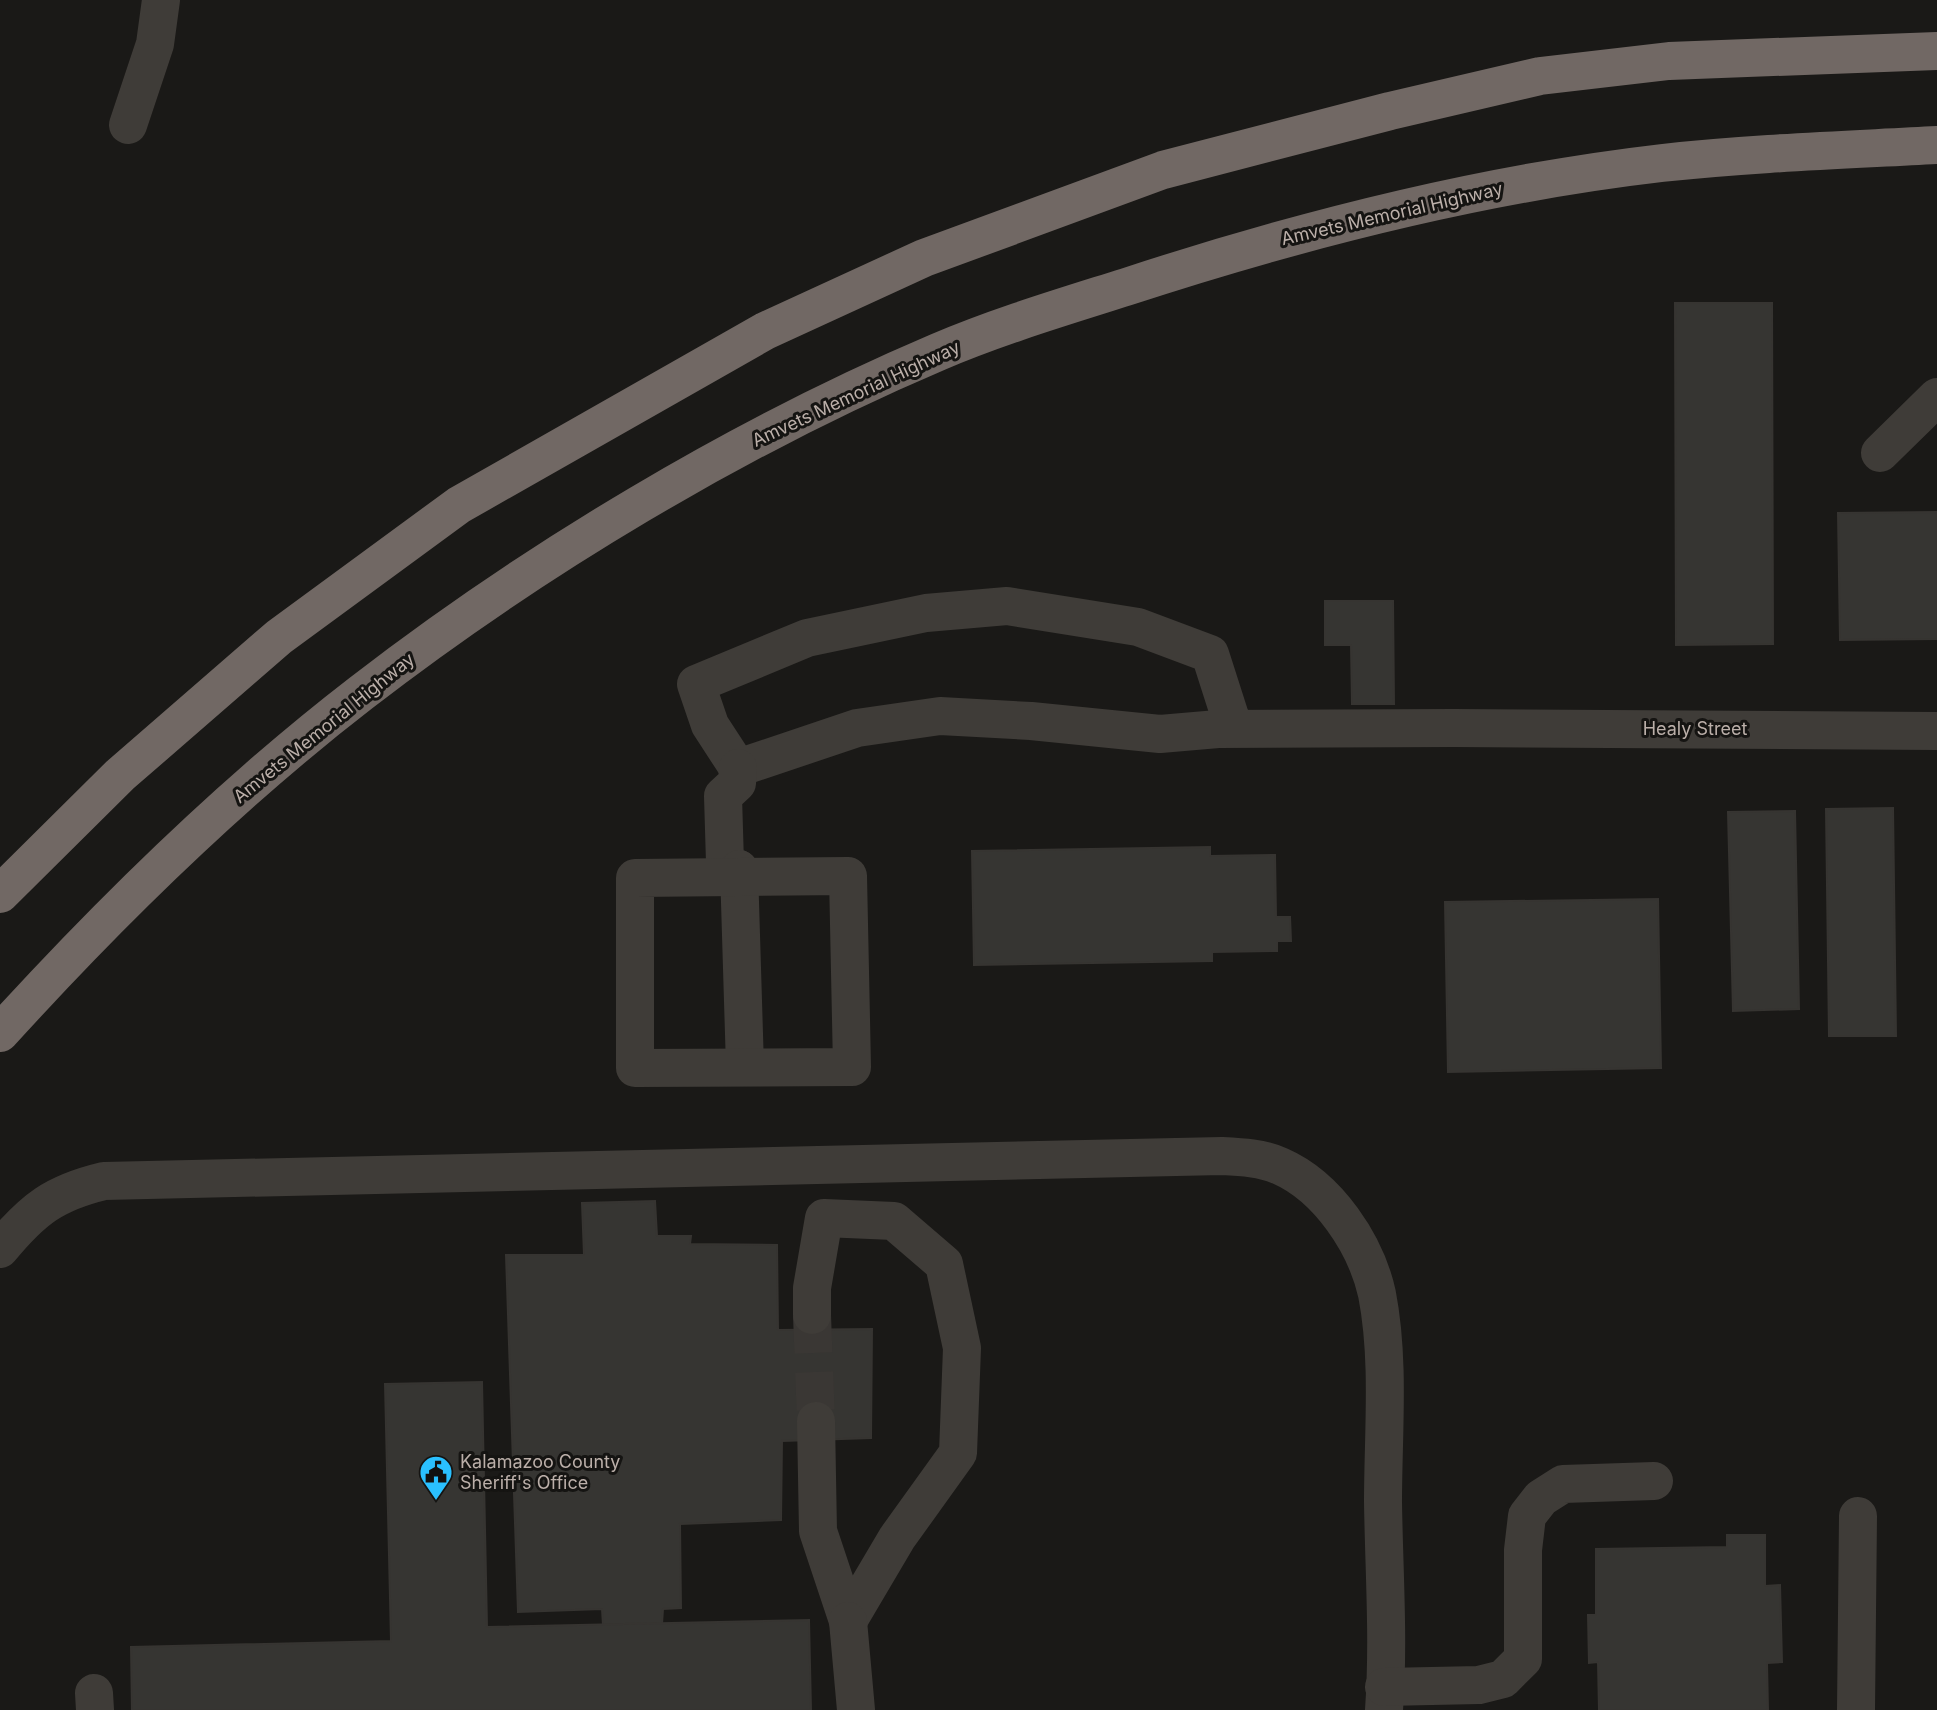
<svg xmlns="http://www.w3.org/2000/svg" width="1937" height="1710" viewBox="0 0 1937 1710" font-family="Inter,sans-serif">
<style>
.building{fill:#363532;stroke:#363431;stroke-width:2}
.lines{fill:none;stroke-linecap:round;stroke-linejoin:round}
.minor-tunnel{stroke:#3a3734;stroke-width:38;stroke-dasharray:38 19;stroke-linecap:butt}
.minor{stroke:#3f3c38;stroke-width:38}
.highway{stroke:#716864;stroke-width:38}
.labels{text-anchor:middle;stroke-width:6;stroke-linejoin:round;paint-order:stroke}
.street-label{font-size:18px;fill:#bbafa9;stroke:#151412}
.poi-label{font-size:18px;fill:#bbafa9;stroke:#151412;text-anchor:start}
</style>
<rect width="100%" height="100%" fill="#1a1917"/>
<g class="building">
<path d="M1675 303H1772L1773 644 1676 645Z"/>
<path d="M1937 512V639L1840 640 1838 513Z"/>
<path d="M1325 601H1393L1394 704H1352L1351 645H1325Z"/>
<path d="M1893 808 1896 1036H1829L1826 809Z"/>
<path d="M1795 811 1799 1009 1733 1011 1728 812Z"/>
<path d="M1210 847V856L1275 855 1276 917H1290L1291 941H1277V951L1212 952V961L974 965 972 851Z"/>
<path d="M1658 899 1661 1068 1448 1072 1445 902Z"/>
<path d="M655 1201 657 1236H691L690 1244 777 1245 778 1330 872 1329 871 1438 782 1441 781 1520 680 1524 681 1608 663 1609 662 1624 603 1625 602 1609 518 1612 506 1255H584L582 1203Z"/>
<path d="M482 1382 487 1627 809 1620 811 1710H132L131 1647 391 1641 385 1384Z"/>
<path d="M1727 1535H1765V1586L1780 1585 1782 1662 1767 1663 1768 1710H1599L1598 1662 1589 1663 1588 1615H1596V1549L1727 1547Z"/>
</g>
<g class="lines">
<path class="minor-tunnel" d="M812 1315 816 1421"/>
<g class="minor">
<path d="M128 125 155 44 161 0"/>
<path d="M1880 453 1937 397"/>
<path d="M1234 729 1210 654 1138 627 1007 606 926 613 807 638 696 684 710 725 738 768 857 728 940 716 1031 721 1160 734 1218 729 1454 728 1937 731"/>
<path d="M738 768 737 783 723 796 725 863 739 869"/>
<path d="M739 869 745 1067"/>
<path d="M848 876 852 1067 635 1068V878Z"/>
<path d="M0 1249C33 1209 54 1193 104 1181L1222 1156C1242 1157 1262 1158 1280 1166 1328 1187 1366 1244 1377 1294 1390 1361 1383 1434 1383 1502 1384 1571 1389 1641 1384 1710"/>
<path d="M812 1315V1288L824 1218 894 1221 944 1264 962 1348 958 1453 897 1538 848 1621 818 1531 816 1421"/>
<path d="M848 1621 856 1710"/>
<path d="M1384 1687 1479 1685 1503 1679 1523 1659V1550L1527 1516 1541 1498 1563 1484 1654 1481"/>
<path d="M94 1693 95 1710"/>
<path d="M1856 1710 1858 1516"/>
</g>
<g class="highway">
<path d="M0 894 120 775 279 637 459 505 765 331 924 258 1163 170 1390 111 1540 76 1669 61 1937 51"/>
<path d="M0 1033C111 911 230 794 361 693 533 560 738 437 938 352 999 326 1063 307 1126 287 1300 230 1480 184 1662 163 1753 153 1845 150 1937 145"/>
</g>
</g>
<defs>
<symbol id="civic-pin" viewBox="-11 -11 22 30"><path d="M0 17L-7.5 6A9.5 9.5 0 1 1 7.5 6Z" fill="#2ac0ff" stroke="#151412"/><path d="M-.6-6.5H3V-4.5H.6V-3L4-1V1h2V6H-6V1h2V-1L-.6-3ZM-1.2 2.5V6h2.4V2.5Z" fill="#111"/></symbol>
</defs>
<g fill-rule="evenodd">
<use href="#civic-pin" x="417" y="1453" width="38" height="52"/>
</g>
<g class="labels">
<g class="street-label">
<text transform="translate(1392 214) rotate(-13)" y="6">Amvets Memorial Highway</text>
<text transform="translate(856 394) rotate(-25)" y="6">Amvets Memorial Highway</text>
<text transform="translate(324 728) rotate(-39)" y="6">Amvets Memorial Highway</text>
<text x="1695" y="735">Healy Street</text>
</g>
<g class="poi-label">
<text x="460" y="1468">Kalamazoo County<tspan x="460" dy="21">Sheriff's Office</tspan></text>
</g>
</g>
</svg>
